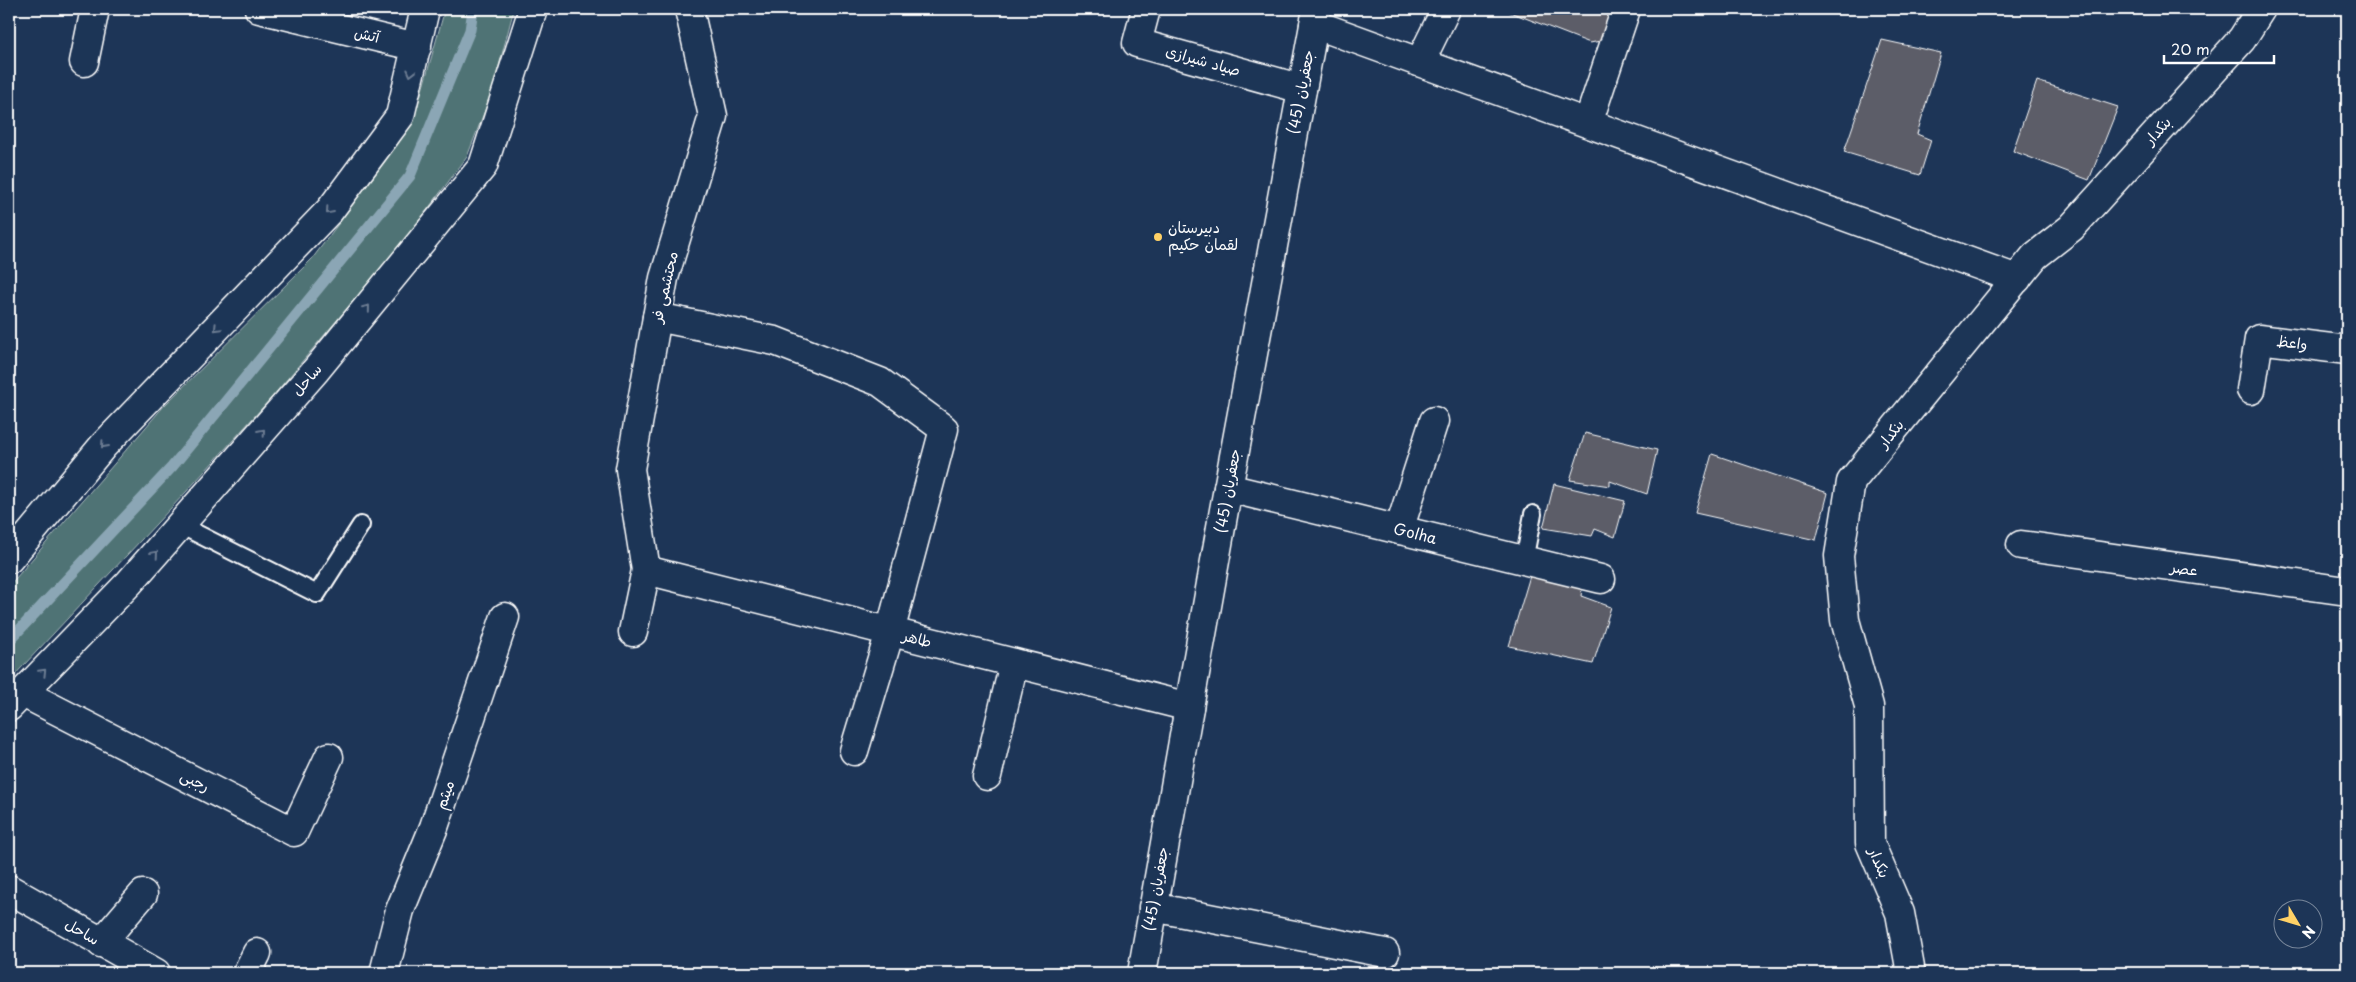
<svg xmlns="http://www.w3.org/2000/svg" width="2356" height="982" viewBox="0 0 2356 982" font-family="'Playpen Sans','Playpen Sans Arabic',sans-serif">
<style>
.green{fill:#507374;stroke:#a8b9ba}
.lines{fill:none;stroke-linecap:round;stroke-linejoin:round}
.stream{stroke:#8ba6b5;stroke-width:11}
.building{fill:#5c5d67;stroke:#fff}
.service-casing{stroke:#fff;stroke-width:20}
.minor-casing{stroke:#fff;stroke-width:31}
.tertiary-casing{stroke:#fff;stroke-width:31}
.service{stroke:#1d3557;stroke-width:16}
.minor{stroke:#1d3557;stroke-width:28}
.tertiary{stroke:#1d3557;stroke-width:28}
.oneway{stroke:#6c7c92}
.poi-dot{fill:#ffd166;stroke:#1d3557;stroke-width:2}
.labels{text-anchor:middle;stroke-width:4.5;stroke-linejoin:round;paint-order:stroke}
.street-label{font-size:15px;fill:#fff;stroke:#1d3557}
.poi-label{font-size:15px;fill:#fff;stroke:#1d3557;text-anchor:start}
</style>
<rect width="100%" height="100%" fill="#1d3557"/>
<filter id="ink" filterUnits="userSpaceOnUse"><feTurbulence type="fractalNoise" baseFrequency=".02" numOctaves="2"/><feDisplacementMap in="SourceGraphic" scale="10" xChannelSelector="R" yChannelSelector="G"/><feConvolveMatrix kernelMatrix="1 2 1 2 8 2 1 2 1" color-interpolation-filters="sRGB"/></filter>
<g filter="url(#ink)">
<path class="green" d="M445 9H514L492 92 467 157 403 242 272 397 186 492 9 681V586L164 406 312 259 398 144 418 105Z"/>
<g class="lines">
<path class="stream" d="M9 641 172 467 410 176 470 30 473 9"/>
</g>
<g class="building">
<path d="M1502 9H1621L1611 39 1590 43Z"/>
<path d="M1882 40 1941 53 1917 134 1931 140 1920 175 1844 152Z"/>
<path d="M2037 81 2118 107 2089 180 2013 151Z"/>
<path d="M1585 433 1657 450 1647 494 1610 481V486L1570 480Z"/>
<path d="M1712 454 1828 493 1816 540 1695 513Z"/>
<path d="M1554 484 1625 501 1615 537 1595 529 1592 536 1543 528Z"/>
<path d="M1532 569 1583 582 1581 596 1611 607 1593 664 1509 646Z"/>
</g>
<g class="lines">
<defs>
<g id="service">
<path d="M180 525 317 594 361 525"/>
<path d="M1524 561 1533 514"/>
</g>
<g id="minor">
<path d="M259 9 417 47"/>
<path d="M1146 9 1137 43 1302 89"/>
<path d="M1314 24 2017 279"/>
<path d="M84 62 95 9"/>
<path d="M1420 62 1446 9"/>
<path d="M1588 123 1626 9"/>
<path d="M657 317 775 341 880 382 944 429 890 632 854 751"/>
<path d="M2251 390 2259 339 2347 350"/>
<path d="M1228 488 1601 579"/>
<path d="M1399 530 1434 421"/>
<path d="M2021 545 2347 591"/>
<path d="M646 570 1189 707"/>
<path d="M633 632 646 570 630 469 664 278 713 116 689 9"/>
<path d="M23 693 294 832 329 757"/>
<path d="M987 776 1014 663"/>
<path d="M9 889 156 973"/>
<path d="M1153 907 1385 953"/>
<path d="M101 943 143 894"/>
<path d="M247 973 257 953"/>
<path d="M384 973 400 910 434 827 505 617"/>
<path d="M1142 973 1224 510 1317 9"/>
<path d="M1911 973 1900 913 1870 843 1869 706 1845 620 1839 556 1851 482 2035 256 2071 228 2242 39 2261 9"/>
</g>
<g id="tertiary">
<path d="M9 559 103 446 330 210 400 116 425 9"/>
<path d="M9 707 129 583 316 370 483 166 533 9"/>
</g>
</defs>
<use href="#service" class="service-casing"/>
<use href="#minor" class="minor-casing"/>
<use href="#tertiary" class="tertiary-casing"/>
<use href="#service" class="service"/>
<use href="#minor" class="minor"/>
<use href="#tertiary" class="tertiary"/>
</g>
<defs><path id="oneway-chevron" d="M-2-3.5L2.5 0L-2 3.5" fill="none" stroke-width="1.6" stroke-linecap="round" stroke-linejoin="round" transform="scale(1.25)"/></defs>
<g class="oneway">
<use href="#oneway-chevron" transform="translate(411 73) rotate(104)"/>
<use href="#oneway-chevron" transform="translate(329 211) rotate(131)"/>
<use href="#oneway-chevron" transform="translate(367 308) rotate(-51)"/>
<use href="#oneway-chevron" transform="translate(217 328) rotate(134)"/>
<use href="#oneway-chevron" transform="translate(262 432) rotate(-49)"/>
<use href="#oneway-chevron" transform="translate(104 445) rotate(132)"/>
<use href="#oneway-chevron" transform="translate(155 554) rotate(-49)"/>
<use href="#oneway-chevron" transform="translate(43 672) rotate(-46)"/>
</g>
</g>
<circle class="poi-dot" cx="1158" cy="237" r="5"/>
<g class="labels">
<g class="street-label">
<text transform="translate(367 35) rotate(13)" y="5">آتش</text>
<text transform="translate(1203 61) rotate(16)" y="5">صیاد شیرازی</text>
<text transform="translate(1301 92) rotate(-79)" y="5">جعفریان (45)</text>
<text transform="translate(2158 131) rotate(-48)" y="5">بنکدار</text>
<text transform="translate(665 287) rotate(-77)" y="5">محتشمی فر</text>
<text transform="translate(2292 343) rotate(7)" y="5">واعظ</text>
<text transform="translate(307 380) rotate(-49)" y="5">ساحل</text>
<text transform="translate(1891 434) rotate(-51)" y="5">بنکدار</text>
<text transform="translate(1228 491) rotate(-80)" y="5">جعفریان (45)</text>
<text transform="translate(1415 534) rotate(14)" y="5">Golha</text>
<text transform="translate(2184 569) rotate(8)" y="5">عصر</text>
<text transform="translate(917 639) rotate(14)" y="5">طاهر</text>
<text transform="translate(195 781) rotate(27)" y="5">رجبی</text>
<text transform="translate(445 795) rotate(-71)" y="5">میثم</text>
<text transform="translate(1879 863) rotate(67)" y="5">بنکدار</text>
<text transform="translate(1156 889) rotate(-80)" y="5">جعفریان (45)</text>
<text transform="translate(82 932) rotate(30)" y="5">ساحل</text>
</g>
<g class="poi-label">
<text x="1168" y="233">دبیرستان<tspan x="1168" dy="17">لقمان حکیم</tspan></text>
</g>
</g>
<rect width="2356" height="982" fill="none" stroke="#1d3557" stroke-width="30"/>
<rect x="15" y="15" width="2326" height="952" fill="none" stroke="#fff" stroke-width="2" filter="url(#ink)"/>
<g transform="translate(2298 924) rotate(128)"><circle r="24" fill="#1d3557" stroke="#77869a"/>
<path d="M0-4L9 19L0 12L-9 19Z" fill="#ffd166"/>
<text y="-8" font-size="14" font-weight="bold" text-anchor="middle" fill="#ffffff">N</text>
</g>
<path d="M2164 55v8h110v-8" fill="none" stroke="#ffffff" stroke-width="2.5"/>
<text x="2171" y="55" font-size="15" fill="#ffffff" stroke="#1d3557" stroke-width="4" paint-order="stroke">20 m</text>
</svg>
